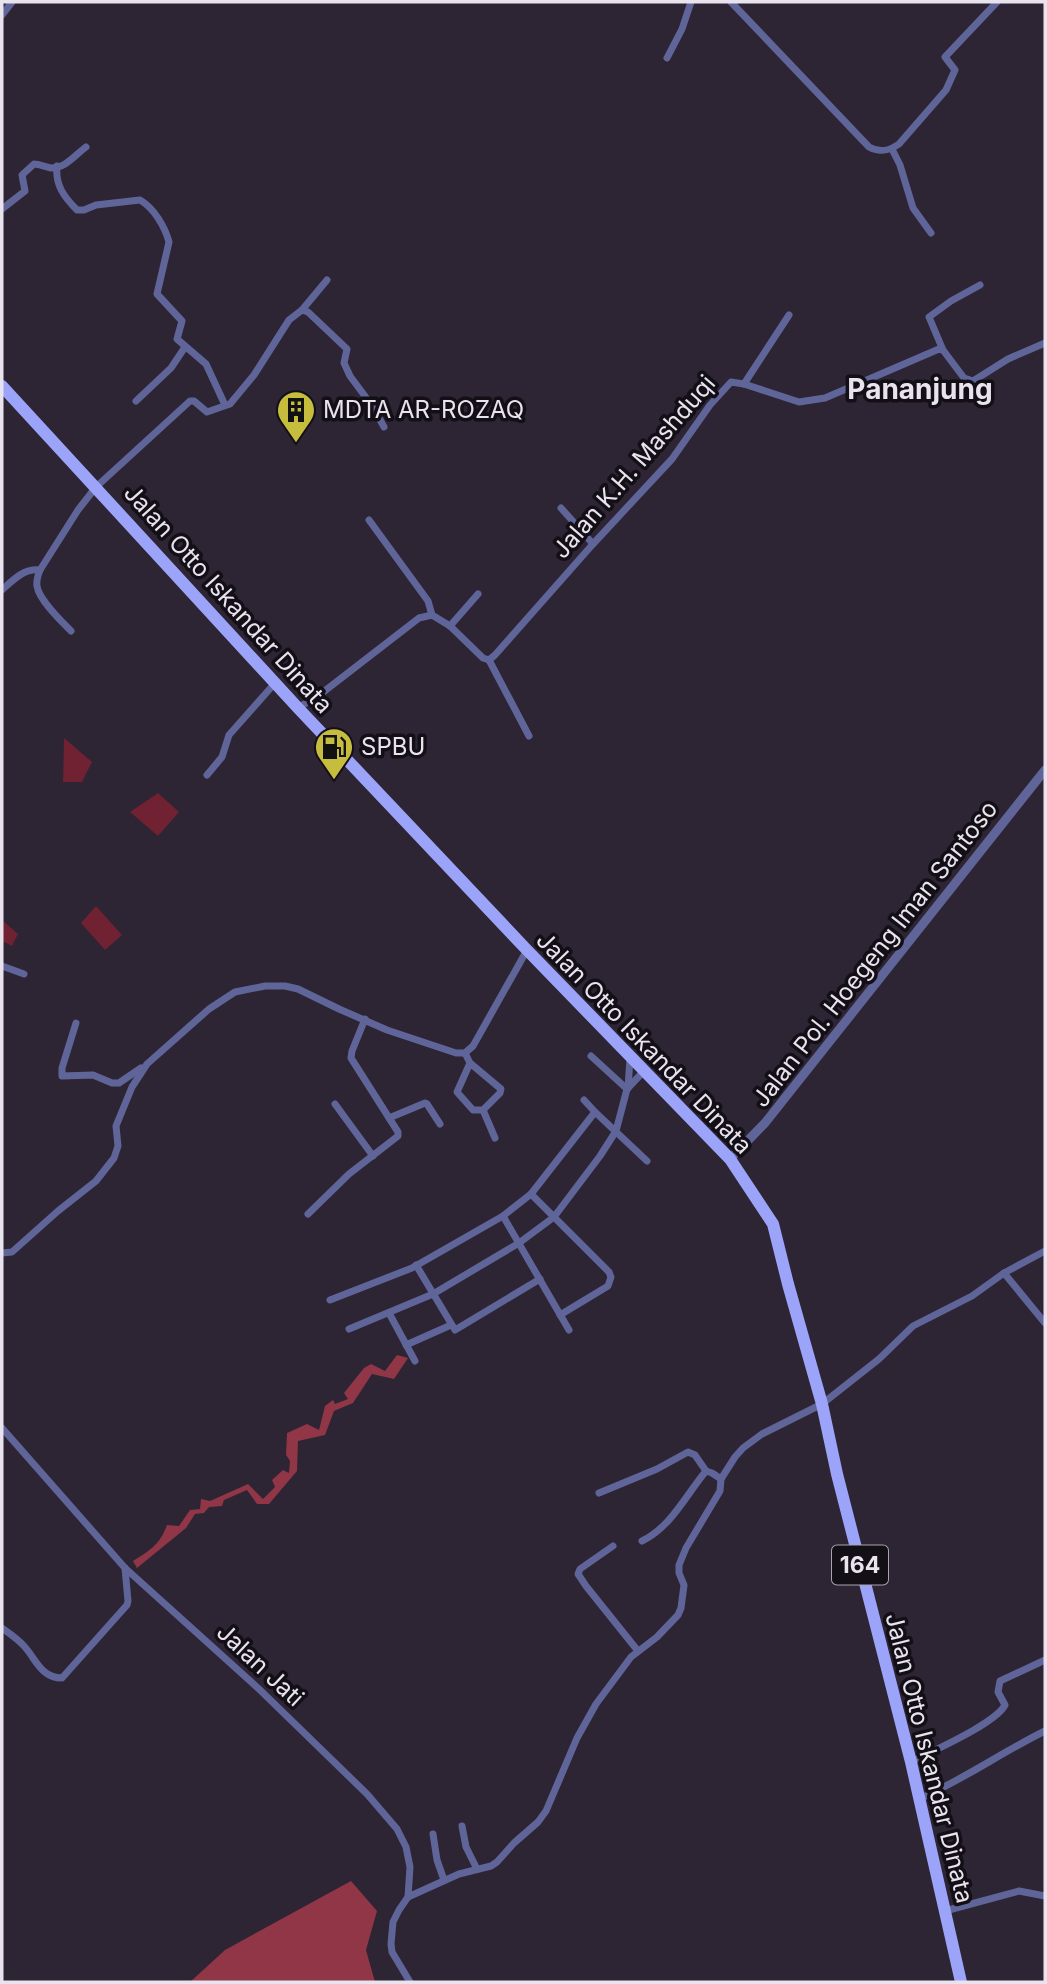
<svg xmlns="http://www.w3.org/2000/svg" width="1047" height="1984" viewBox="0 0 1047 1984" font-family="Inter,sans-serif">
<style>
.green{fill:#702132}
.forest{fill:#903647}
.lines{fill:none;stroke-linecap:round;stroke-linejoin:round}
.minor{stroke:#606599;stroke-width:7}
.tertiary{stroke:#606599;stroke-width:9}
.primary{stroke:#9ca4fa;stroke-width:12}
.labels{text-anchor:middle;stroke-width:7;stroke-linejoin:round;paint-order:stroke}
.shield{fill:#130f16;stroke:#a9a3ad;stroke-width:2}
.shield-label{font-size:23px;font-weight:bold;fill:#e9e3ee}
.poi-label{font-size:24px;fill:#e9e3ee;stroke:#130f16;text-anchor:start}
.street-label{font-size:24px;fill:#e9e3ee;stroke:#130f16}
.quarter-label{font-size:28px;font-weight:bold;fill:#e9e3ee;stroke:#130f16}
</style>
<rect width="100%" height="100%" fill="#2d2434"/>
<g class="green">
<path d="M64 738 92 762 82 782H63Z"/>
<path d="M158 793 179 812 158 836 130 812Z"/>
<path d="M96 906 122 935 105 950 81 923Z"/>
<path d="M2 920 18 934 12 946 2 941Z"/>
</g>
<g class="forest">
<path d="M397 1355 408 1358 394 1379 372 1374 353 1403 334 1411 325 1435 298 1441 297 1471 269 1504H257L247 1490 224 1500 222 1506 209 1507 204 1513 195 1514 186 1528 137 1568 133 1561C150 1550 159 1546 167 1525L179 1526 190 1510 200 1509 201 1499 210 1501 248 1484 263 1499 275 1487 272 1480 283 1470 289 1473 290 1461 286 1455 287 1433 307 1424 319 1430 325 1406 333 1400 335 1404 348 1399 344 1393 364 1368 371 1364 385 1371Z"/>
<path d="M351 1881 377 1911 366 1950 375 1982H190L225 1950Z"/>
</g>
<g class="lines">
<g class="minor">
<path d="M731 2 869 147C880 153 889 151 899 144L946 90 955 70 945 57 997 2"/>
<path d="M2 15 12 2"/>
<path d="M667 58 682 29 691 2"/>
<path d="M892 149 900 165 913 208 931 233"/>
<path d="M57 166C55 185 64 197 77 210H84L96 205 140 200C154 208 165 227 169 242L157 294 182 321 177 339 206 364 225 405"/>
<path d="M2 209 25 191 22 175 34 164C39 164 46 167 51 168 66 168 75 155 86 147"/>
<path d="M302 310 327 280"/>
<path d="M943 350 929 317 951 301 980 285"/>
<path d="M744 384 789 315"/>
<path d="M136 401 171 368 185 347"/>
<path d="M561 508 593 544"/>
<path d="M369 520 428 601 432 615"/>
<path d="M2 590C13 580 24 568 40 570"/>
<path d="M450 626 478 594"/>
<path d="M71 631C61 621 39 600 37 586 36 580 38 575 40 570L78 510 96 487 190 401H194L207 412 230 404 254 375 289 320 302 310 308 312 347 349 344 363 350 376 373 407 384 427"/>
<path d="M489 660 529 736"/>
<path d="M298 708 322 693 419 618 432 615 450 626 483 658 489 660 495 655 593 544 672 459 710 405 731 382 744 384 799 402 825 398 939 349 943 350 964 378 973 381 1008 359 1045 343"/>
<path d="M207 775 222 757 229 735 275 683"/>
<path d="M2 966 24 974"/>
<path d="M76 1023 62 1068V1076L93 1075 112 1083H119L141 1068"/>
<path d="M465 1053 470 1063 501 1089 500 1093 483 1110H473L457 1092 470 1063"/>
<path d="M591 1056 627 1089"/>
<path d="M628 1088 630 1058"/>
<path d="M584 1100 595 1112"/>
<path d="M335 1104 373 1156"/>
<path d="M483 1110 495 1138"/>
<path d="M389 1118 425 1103 427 1104 440 1124"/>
<path d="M531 1194 609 1272 611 1277 608 1286 560 1315"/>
<path d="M308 1214 349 1174 398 1136V1132L351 1058 352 1051 365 1019"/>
<path d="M503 1216 569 1330"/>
<path d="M2 1253 12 1252 58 1211 96 1181 114 1158 118 1146 116 1126 132 1087 147 1064 209 1009 235 992 265 986H285L298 989 339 1009 387 1030 456 1053H465L473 1046 527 950"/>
<path d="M416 1265 455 1330 540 1279"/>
<path d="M1004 1273 1045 1323"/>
<path d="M330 1300 412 1268 503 1216 531 1194 595 1112 647 1161"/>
<path d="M389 1313 415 1361"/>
<path d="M349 1329 433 1294 519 1243 554 1217 600 1156 616 1131 627 1089 644 1071"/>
<path d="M406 1345 451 1325"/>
<path d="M2 1428 125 1568 259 1689 367 1794 397 1829 406 1847 410 1867 408 1897 399 1910 393 1922 391 1944 392 1952 410 1982"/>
<path d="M599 1493 657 1469 688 1452 695 1455 706 1471 712 1473 721 1479"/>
<path d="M642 1541C671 1527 686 1495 706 1471"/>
<path d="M613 1546 580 1569 578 1574 586 1586 638 1651"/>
<path d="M2 1628C9 1633 18 1639 24 1646 36 1659 41 1678 62 1678L127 1605 128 1601 125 1568"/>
<path d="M911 1762C932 1751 995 1724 1005 1705L998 1692 1000 1681 1045 1660"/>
<path d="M919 1799C963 1780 1002 1752 1045 1731"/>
<path d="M462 1826 466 1847 477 1869"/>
<path d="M433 1834 437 1860 444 1880"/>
<path d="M408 1897 459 1874 491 1866 497 1862 514 1843 538 1822 546 1811 577 1738 596 1704 631 1657 657 1637 678 1615 681 1608 684 1585 679 1573V1565L686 1548 720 1491 721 1479 735 1457 743 1448 762 1434 822 1404 879 1359 913 1326 972 1296 1004 1273 1045 1251"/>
<path d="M945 1911 1019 1891 1045 1896"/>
</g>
<path class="tertiary" d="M730 1159 765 1123 1045 770"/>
<path class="primary" d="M2 386 298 708 527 950 730 1159 773 1224 788 1284 822 1404 837 1474 911 1762 961 1982"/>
</g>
<defs>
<symbol id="building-pin" viewBox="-11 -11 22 30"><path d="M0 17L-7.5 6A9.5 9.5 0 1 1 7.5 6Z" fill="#c6bc3d" stroke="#130f16"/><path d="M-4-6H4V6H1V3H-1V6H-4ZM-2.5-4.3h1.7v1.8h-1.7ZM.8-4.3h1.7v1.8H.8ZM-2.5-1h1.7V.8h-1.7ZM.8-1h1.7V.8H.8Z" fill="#111"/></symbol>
<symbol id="fuel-pin" viewBox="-11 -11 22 30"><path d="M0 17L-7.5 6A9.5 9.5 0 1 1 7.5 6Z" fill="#c6bc3d" stroke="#130f16"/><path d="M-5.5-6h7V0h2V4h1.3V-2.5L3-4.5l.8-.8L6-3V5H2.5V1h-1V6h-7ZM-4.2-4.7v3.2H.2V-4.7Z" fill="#111"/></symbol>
</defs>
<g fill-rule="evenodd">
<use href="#building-pin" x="274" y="388" width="44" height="60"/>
<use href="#fuel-pin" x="312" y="725" width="44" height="60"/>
</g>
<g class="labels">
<rect class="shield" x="832" y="1545.5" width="56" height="39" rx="5"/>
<g class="shield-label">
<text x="860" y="1573">164</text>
</g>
<g class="poi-label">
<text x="323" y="418">MDTA AR-ROZAQ</text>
<text x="361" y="755">SPBU</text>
</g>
<g class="street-label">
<text transform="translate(634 467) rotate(-49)" y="8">Jalan K.H. Mashduqi</text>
<text transform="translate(228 599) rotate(48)" y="8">Jalan Otto Iskandar Dinata</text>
<text transform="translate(875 954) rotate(-52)" y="8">Jalan Pol. Hoegeng Iman Santoso</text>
<text transform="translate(644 1043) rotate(46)" y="8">Jalan Otto Iskandar Dinata</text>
<text transform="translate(260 1665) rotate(43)" y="8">Jalan Jati</text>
<text transform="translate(929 1758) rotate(76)" y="8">Jalan Otto Iskandar Dinata</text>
</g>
<g class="quarter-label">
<text x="920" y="399">Pananjung</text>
</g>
</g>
<rect width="1047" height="1984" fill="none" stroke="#e9e3ee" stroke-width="7"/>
</svg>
